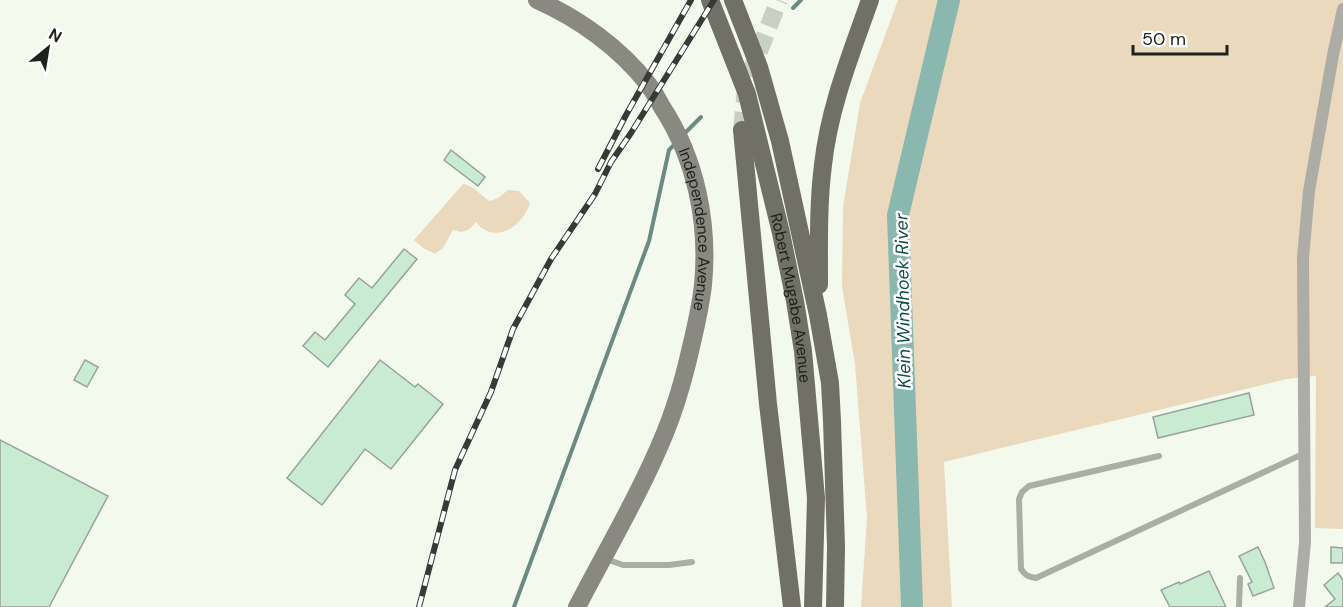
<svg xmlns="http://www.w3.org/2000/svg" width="1343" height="607" viewBox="0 0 1343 607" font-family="'DM Sans',sans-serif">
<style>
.green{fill:#ebd9be}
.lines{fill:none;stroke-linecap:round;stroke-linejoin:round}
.stream{stroke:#6a8a83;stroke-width:4}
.river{stroke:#8ab7ae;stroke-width:22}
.building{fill:#c8ebd2;stroke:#98a49b;stroke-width:1.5}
.primary-tunnel{stroke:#c9cfc4;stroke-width:18;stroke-dasharray:18 9;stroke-linecap:butt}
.service{stroke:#adada7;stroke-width:6}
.minor{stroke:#adada7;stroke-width:12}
.secondary{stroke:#8a8981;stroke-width:18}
.primary{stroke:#707066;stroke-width:18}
.rail-casing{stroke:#373a35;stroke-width:6}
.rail{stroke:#fff;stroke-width:4;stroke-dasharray:11;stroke-linecap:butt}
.labels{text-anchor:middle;stroke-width:5;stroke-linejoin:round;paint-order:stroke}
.street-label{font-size:16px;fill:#20221e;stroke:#fff}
.water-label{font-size:18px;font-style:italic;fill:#0d4f45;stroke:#fff}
</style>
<rect width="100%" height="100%" fill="#f3faed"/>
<g class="green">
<path d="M898 0H1343V529L1315 528 1316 376 1287 379 944 462 952 607H861L867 518 855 364 842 287 843 207 860 103Z"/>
<path d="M463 184C476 186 479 195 490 201L498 198 508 190 519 191 530 203C523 226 495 246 476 222 468 231 465 234 453 230L443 248 435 254 423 248 414 240Z"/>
</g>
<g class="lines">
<g class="stream">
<path d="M793 8 801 0"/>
<path d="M684 134 701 117"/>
<path d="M514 607 649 241 669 150 675 144"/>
</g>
<path class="river" d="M912 607 898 215 949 0"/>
</g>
<g class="building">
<path d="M451 150 485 177 478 186 444 160Z"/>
<path d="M404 249 417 259 328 367 303 346 315 332 325 340 355 304 345 295 359 278 372 288Z"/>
<path d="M85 360 98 367 87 387 74 380Z"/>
<path d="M380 360 415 387 418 384 443 404 391 469 365 449 322 505 287 478Z"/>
<path d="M1249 393 1254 415 1158 438 1153 417Z"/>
<path d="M0 440 108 496 49 607H0Z"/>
<path d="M1258 547 1265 562 1274 588 1253 596 1248 584 1252 582 1239 556Z"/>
<path d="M1331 547 1343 548V563H1331Z"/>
<path d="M1209 571 1226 607H1170L1161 590 1179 582 1180 584Z"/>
<path d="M1338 573 1343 580V607H1325L1335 599 1324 585Z"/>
</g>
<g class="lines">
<path class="primary-tunnel" d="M742 130 746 88 752 69 779 0"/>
<g class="service">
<path d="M1159 456 1029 486 1022 492 1019 499 1021 569C1025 575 1028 577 1036 578L1305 453"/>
<path d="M606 559 623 565H669L692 562"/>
<path d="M1239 607 1240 578"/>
</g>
<path class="minor" d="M1299 607 1305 542 1303 258 1309 191 1333 55 1343 9"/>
<path class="secondary" id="s1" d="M537 0C578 18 620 48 648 84 653 91 658 99 662 107 696 159 709 223 703 285 700 312 693 338 687 364 681 388 674 411 665 433 641 492 606 551 577 607"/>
<g class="primary">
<path id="s2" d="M710 0 747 94 781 233 795 301 803 351 816 498 813 607"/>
<path d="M733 0 759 67 780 141 818 315 830 383 832 421 836 546 835 607"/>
<path d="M742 130 768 404 792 607"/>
<path d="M819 285C819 245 818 204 823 165 829 108 851 54 870 0"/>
</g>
<defs>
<g id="rail">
<path d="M598 169 626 115 691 0"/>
<path d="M419 607 455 470 491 392 513 329 551 259 595 194 611 162 631 133 714 0"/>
</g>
</defs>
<use href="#rail" class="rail-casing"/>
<use href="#rail" class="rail"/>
</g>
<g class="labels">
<g class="street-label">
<text dy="6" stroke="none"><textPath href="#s1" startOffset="297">Independence Avenue</textPath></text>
<text dy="6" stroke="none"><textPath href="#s2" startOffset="310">Robert Mugabe Avenue</textPath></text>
</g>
<g class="water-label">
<text transform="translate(903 301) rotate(-91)" y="6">Klein Windhoek River</text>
</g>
</g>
<g transform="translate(48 48) rotate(30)" stroke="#ffffff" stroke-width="4.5" paint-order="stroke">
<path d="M0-4.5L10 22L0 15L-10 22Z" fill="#20221e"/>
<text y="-9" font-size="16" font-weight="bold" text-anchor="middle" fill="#20221e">N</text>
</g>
<path d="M1133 45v9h94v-9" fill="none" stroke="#20221e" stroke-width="3"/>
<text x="1142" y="45" font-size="18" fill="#20221e" stroke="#ffffff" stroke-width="4.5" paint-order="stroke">50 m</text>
</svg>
